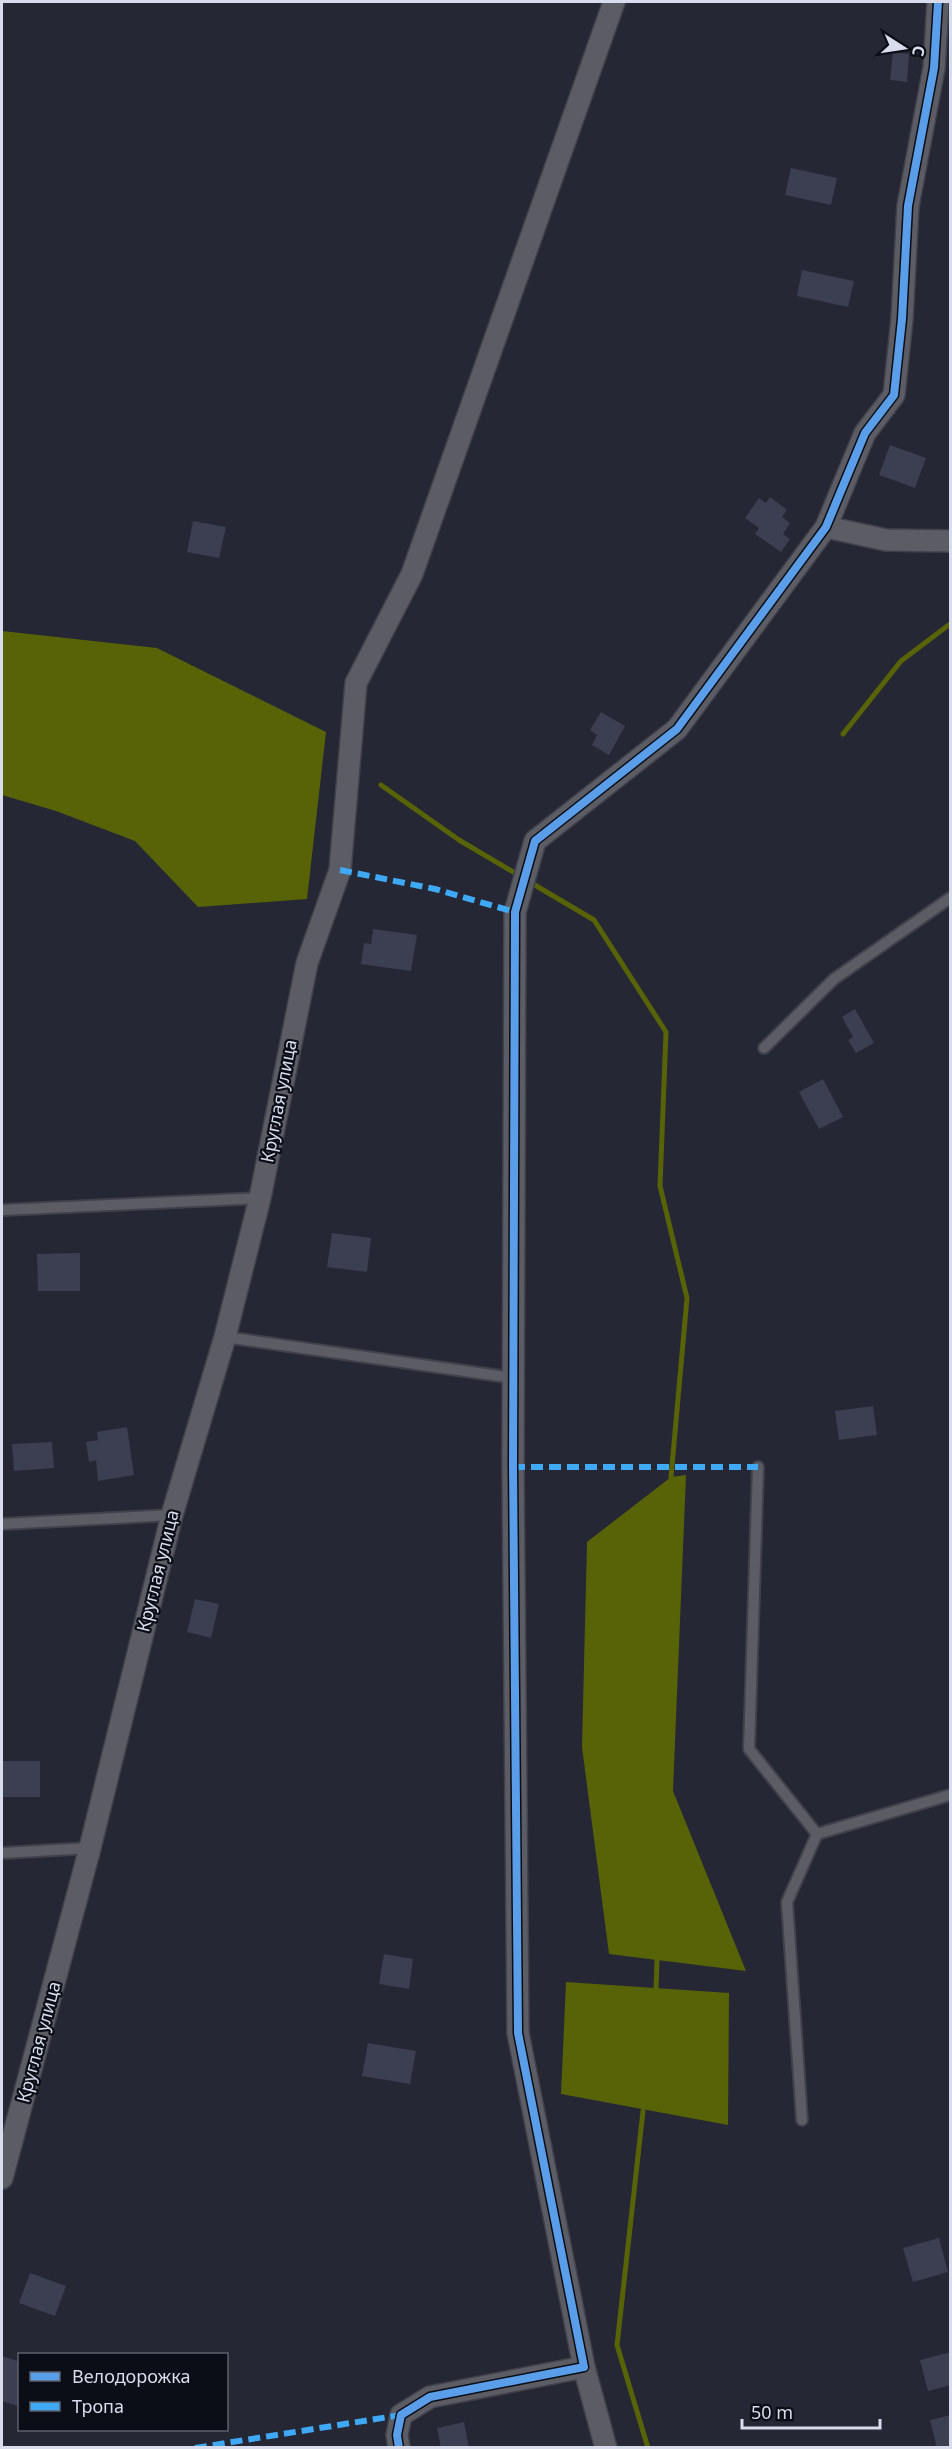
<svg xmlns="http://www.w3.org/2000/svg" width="952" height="2449" viewBox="0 0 952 2449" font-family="'Noto Sans',sans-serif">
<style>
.water{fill:#586207}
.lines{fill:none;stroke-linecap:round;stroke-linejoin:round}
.stream{stroke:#586207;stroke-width:5}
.building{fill:#3c3e51}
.lane-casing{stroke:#40414c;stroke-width:14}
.street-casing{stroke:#40414c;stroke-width:24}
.lane{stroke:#5c5d64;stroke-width:10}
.street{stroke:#5c5d64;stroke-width:21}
.quiet{stroke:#3fa9f5;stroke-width:6;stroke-dasharray:12 6;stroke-linecap:butt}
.cycleway-casing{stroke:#0b0d17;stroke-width:11}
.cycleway{stroke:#5a9eea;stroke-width:8}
.labels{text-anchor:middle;stroke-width:4.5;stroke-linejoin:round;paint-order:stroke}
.street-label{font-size:18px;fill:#d9dcec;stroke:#0b0d17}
</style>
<rect width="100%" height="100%" fill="#252734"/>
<g class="water">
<path d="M2 631 157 648 326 732 307 899 198 907 135 841 56 811 2 795Z"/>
<path d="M686 1475 673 1791 746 1971 609 1954 582 1747 587 1542 671 1477Z"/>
<path d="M566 1982 729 1993 728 2125 561 2094Z"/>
</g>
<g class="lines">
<g class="stream">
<path d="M843 734 901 661 950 624"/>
<path d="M381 785 459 840 520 876"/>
<path d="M528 881 594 920 666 1032 660 1186 687 1298 671 1477"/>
<path d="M656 1988 657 1960"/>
<path d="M643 2111 617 2345 648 2448"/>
</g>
</g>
<g class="building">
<path d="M893 52 909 54 907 82 890 80Z"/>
<path d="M791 168 837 178 831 205 785 195Z"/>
<path d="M802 270 854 281 848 307 797 296Z"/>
<path d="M890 445 926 458 915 488 879 475Z"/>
<path d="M770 497 787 510 782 517 790 523 783 534 790 539 781 552 755 534 759 528 745 518 759 498 766 503Z"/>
<path d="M193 521 226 527 219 558 187 552Z"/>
<path d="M601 712 625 726 609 755 592 745 597 735 590 730Z"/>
<path d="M373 929 417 935 411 971 361 964 364 943 371 944Z"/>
<path d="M855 1009 874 1043 856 1053 848 1040 853 1037 842 1017Z"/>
<path d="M823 1079 843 1117 819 1129 799 1092Z"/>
<path d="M332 1233 371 1238 367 1272 327 1267Z"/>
<path d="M80 1253V1291H38L37 1254Z"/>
<path d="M873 1406 877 1435 839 1440 835 1411Z"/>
<path d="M127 1427 134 1475 98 1481 96 1460 89 1462 86 1442 98 1440 97 1432Z"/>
<path d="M52 1442 54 1468 14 1471 12 1444Z"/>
<path d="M195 1599 219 1604 211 1638 187 1632Z"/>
<rect x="2" y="1761" width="38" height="36"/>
<path d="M384 1954 413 1959 409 1989 379 1984Z"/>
<path d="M368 2043 416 2051 410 2084 362 2076Z"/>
<path d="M939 2238 948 2272 913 2282 903 2248Z"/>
<path d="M30 2273 66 2286 55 2316 19 2303Z"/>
<path d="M951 2352V2385L928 2391 920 2360Z"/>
<path d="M2 2356 20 2362V2407L2 2401Z"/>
<path d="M951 2415V2448H937L930 2420Z"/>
<path d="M464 2422 469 2448H441L437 2428Z"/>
</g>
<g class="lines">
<defs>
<g id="lane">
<path d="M764 1048 834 979 950 898"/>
<path d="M2 1210 260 1198"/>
<path d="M225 1337 514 1378"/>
<path d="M758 1467 749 1749 817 1834 950 1795"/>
<path d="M2 1524 172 1515"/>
<path d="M2 1853 90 1848"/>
<path d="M802 2120 787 1902 817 1834"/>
</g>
<g id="street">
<path d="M826 527 886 540 950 541"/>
<path d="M2 2178 90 1848 172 1515 225 1337 260 1198 307 963 340 870 356 683 412 574 614 2"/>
<path d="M584 2367 606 2448"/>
<path d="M399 2448 397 2435 401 2415 430 2397 584 2367 518 2033 513 1467 515 912 535 841 677 729 826 527 865 433 894 395 902 319 908 206 934 68 938 2"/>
</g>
</defs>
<use href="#lane" class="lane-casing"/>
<use href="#street" class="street-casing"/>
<use href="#lane" class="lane"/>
<use href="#street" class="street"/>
<g class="quiet">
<path d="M340 870 435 889 515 912"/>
<path d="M513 1467H758"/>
<path d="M195 2448 401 2415"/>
</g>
<defs>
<path id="cycleway" d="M399 2448 397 2435 401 2415 430 2397 584 2367 518 2033 513 1467 515 912 535 841 677 729 826 527 865 433 894 395 902 319 908 206 934 68 938 2"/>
</defs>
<use href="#cycleway" class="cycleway-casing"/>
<use href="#cycleway" class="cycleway"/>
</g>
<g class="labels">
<g class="street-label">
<text transform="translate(279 1101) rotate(-79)" y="6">Круглая улица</text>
<text transform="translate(158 1571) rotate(-76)" y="6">Круглая улица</text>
<text transform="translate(39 2042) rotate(-75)" y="6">Круглая улица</text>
</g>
</g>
<rect width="952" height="2449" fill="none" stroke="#d9dcec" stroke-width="6"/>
<rect x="18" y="2353" width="210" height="78" fill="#0b0d17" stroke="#5d606c" stroke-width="1.5"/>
<rect x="30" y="2372" width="30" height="9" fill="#5a9eea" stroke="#5d606c" stroke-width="1.5"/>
<text x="72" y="2383" font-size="18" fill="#d9dcec">Велодорожка</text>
<rect x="30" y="2402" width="30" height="9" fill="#3fa9f5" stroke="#5d606c" stroke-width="1.5"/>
<text x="72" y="2413" font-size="18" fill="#d9dcec">Тропа</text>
<g transform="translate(904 48) rotate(102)" stroke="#0b0d17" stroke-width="4.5" paint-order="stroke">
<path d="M0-4.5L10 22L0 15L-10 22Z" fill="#d9dcec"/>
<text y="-9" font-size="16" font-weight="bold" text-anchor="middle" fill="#d9dcec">С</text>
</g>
<path d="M742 2419v9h138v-9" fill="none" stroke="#d9dcec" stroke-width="3"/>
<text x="751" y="2419" font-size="18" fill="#d9dcec" stroke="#0b0d17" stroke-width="4.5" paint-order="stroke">50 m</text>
</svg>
